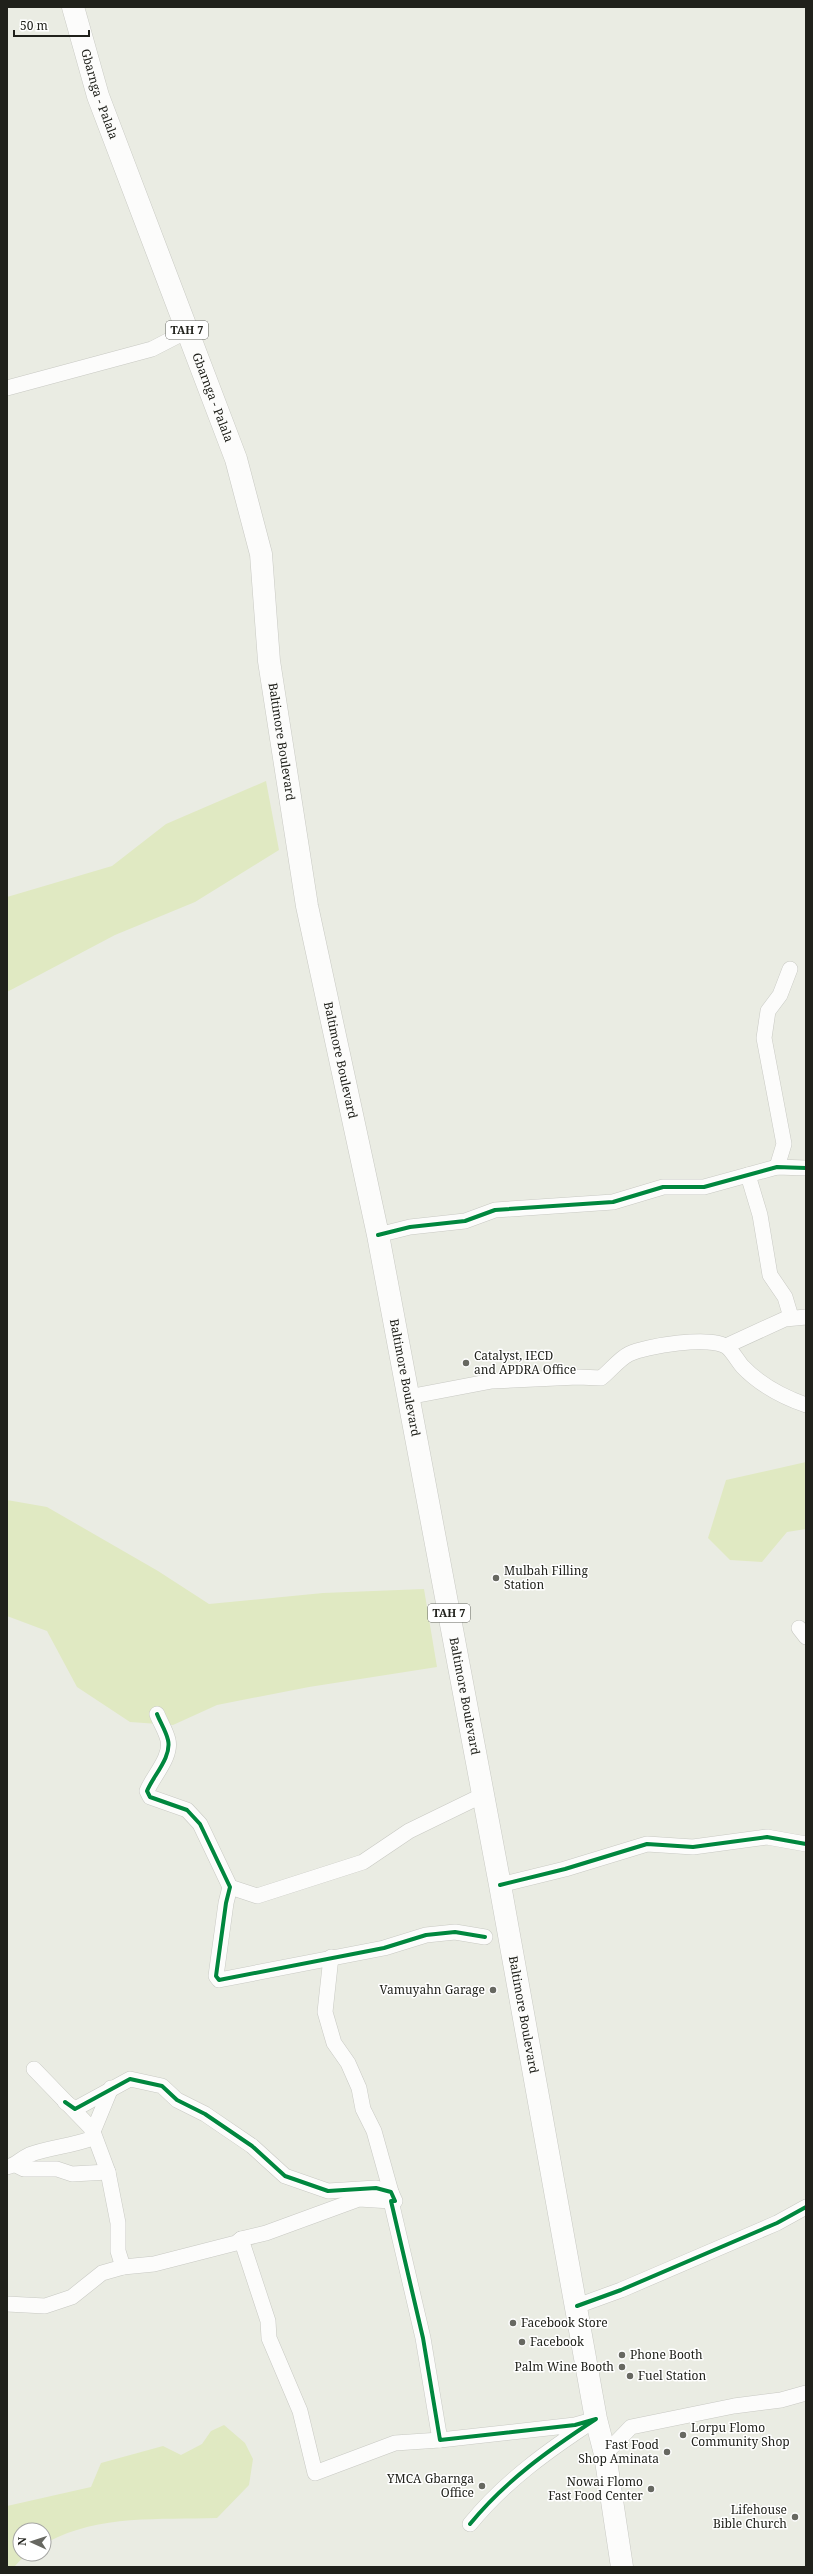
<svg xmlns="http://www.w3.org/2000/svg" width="813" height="2574" viewBox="0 0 813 2574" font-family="'Noto Serif',serif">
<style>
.green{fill:#e0e9c2}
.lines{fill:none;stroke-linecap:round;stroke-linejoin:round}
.minor-casing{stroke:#c8c9c3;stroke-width:16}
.highway-casing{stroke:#c8c9c3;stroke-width:23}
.minor{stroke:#fcfcfb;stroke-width:15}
.highway{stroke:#fcfcfb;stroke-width:22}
.cycleway-casing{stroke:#fff;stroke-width:6}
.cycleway{stroke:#00873e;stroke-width:4}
.poi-dot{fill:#676861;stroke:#fff;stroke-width:1.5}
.labels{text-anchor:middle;stroke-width:3;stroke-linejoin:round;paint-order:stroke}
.shield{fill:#fff;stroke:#63645f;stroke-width:1}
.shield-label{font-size:11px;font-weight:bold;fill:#20211b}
.street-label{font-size:12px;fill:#20211b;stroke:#fff}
.poi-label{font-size:12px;fill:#20211b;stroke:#fff;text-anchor:start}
</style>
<rect width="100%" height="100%" fill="#eaece3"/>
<g class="green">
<path d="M266 781 279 850 195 902 115 935 7 992V897L112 866 166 824Z"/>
<path d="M806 1462V1529L787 1532 762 1562 730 1560 708 1538 726 1480Z"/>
<path d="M7 1500 47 1507 158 1571 209 1604 323 1593 424 1589 437 1667 309 1687 217 1705 173 1725 130 1722 77 1687 47 1631 7 1616Z"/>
<path d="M224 2425 245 2443 253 2459 249 2485 217 2518C158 2520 97 2514 44 2544V2530H20V2554H26L14 2567H7V2506L91 2487 101 2463 163 2446 181 2455 202 2444 211 2431Z"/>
</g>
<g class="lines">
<defs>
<g id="minor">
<path d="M7 388 152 349 187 331"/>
<path d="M777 1167 784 1144 764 1038 768 1011 780 995 790 969"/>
<path d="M748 1175 760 1215 770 1275 785 1297 791 1317"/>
<path d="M378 1235 410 1227 465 1221 495 1210 613 1202 663 1187H704L777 1167 806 1168"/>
<path d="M726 1346 785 1319 806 1317"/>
<path d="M408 1397 492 1381 578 1377 601 1378C610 1371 619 1359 629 1354 645 1346 712 1335 727 1347 733 1352 737 1360 742 1366 759 1384 783 1397 806 1405"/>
<path d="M799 1628 806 1637"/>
<path d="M157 1714C160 1722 166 1731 168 1740 172 1757 153 1776 147 1791L150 1797 187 1810 200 1824 230 1887 226 1903 216 1976 219 1980 384 1948 426 1935 455 1932 485 1937"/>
<path d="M500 1885 565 1869 647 1844 693 1847 767 1837 806 1844"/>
<path d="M230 1887 257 1896 363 1862 409 1831 483 1795"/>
<path d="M331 1957 325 2012 334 2043 348 2063 359 2088 363 2109 374 2131 391 2192"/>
<path d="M34 2069 92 2129 108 2172 118 2223V2251L123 2267"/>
<path d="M65 2102 75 2109 130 2079 162 2086 177 2100 205 2114 252 2146 285 2176 328 2191 376 2188 391 2192 395 2201H391L423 2338 440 2440 575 2425 596 2419C550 2449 505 2481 470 2524"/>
<path d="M16 2165 24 2169H57L72 2174 108 2172"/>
<path d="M7 2167C17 2165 20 2159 29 2155 46 2148 71 2146 90 2139L111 2088"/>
<path d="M241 2239 268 2321 269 2338 300 2411 315 2473 395 2443 440 2440"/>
<path d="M7 2304 45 2306 72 2297 102 2273 123 2267 154 2264 236 2243 241 2239 266 2233 359 2199 391 2201"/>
<path d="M577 2306 621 2290 777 2223 806 2207"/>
<path d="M605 2454 631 2427 734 2406 781 2400 806 2393"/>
</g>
<g id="highway">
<path id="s1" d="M73 7 98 96 236 459 261 554 269 661 307 906 378 1235 500 1885 596 2419 605 2454 622 2567"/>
</g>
</defs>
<use href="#minor" class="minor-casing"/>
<use href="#highway" class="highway-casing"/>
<use href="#minor" class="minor"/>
<use href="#highway" class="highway"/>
<defs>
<g id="cycleway">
<path d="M378 1235 410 1227 465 1221 495 1210 613 1202 663 1187H704L777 1167 806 1168"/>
<path d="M157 1714C160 1722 166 1731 168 1740 172 1757 153 1776 147 1791L150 1797 187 1810 200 1824 230 1887 226 1903 216 1976 219 1980 384 1948 426 1935 455 1932 485 1937"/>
<path d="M500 1885 565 1869 647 1844 693 1847 767 1837 806 1844"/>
<path d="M65 2102 75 2109 130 2079 162 2086 177 2100 205 2114 252 2146 285 2176 328 2191 376 2188 391 2192 395 2201H391L423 2338 440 2440 575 2425 596 2419C550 2449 505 2481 470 2524"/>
<path d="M577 2306 621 2290 777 2223 806 2207"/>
</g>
</defs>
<use href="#cycleway" class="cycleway-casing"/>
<use href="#cycleway" class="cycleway"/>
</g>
<g class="poi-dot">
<circle cx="466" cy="1363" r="4"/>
<circle cx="496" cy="1578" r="4"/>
<circle cx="493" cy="1990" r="4"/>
<circle cx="513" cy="2323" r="4"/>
<circle cx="522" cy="2342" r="4"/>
<circle cx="622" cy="2355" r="4"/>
<circle cx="622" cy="2367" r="4"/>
<circle cx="630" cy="2376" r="4"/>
<circle cx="683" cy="2435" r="4"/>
<circle cx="667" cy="2452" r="4"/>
<circle cx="482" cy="2486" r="4"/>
<circle cx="651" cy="2489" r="4"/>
<circle cx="795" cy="2517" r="4"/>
</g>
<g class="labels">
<g class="shield">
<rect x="166" y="321" width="42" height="18" rx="3"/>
<rect x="428" y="1604" width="42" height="18" rx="3"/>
</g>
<g class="shield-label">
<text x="187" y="334">TAH 7</text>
<text x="449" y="1617">TAH 7</text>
</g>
<g class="street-label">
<text dy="4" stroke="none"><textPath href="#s1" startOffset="91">Gbarnga - Palala</textPath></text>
<text dy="4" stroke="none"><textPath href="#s1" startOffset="415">Gbarnga - Palala</textPath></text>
<text dy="4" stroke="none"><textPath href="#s1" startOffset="768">Baltimore Boulevard</textPath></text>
<text dy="4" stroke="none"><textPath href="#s1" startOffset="1092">Baltimore Boulevard</textPath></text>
<text dy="4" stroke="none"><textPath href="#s1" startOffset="1416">Baltimore Boulevard</textPath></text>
<text dy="4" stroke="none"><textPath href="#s1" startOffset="1740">Baltimore Boulevard</textPath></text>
<text dy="4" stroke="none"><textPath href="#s1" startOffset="2064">Baltimore Boulevard</textPath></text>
</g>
<g class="poi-label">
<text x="474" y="1360">Catalyst, IECD<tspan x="474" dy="14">and APDRA Office</tspan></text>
<text x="504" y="1575">Mulbah Filling<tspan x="504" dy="14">Station</tspan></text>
<text x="485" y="1994" text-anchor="end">Vamuyahn Garage</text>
<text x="521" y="2327">Facebook Store</text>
<text x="530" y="2346">Facebook</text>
<text x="630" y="2359">Phone Booth</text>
<text x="614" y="2371" text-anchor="end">Palm Wine Booth</text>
<text x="638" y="2380">Fuel Station</text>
<text x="691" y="2432">Lorpu Flomo<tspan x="691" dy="14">Community Shop</tspan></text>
<text x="659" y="2449" text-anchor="end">Fast Food<tspan x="659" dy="14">Shop Aminata</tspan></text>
<text x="474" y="2483" text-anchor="end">YMCA Gbarnga<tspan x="474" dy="14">Office</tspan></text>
<text x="643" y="2486" text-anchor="end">Nowai Flomo<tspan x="643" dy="14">Fast Food Center</tspan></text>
<text x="787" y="2514" text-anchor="end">Lifehouse<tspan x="787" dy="14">Bible Church</tspan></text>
</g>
</g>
<rect width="813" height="2574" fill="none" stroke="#20211b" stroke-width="16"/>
<g transform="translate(32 2542) rotate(273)"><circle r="19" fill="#ffffff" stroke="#a6a6a4"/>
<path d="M0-3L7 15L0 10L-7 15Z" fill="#676861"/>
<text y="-6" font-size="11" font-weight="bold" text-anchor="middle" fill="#20211b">N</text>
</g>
<path d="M14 30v6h75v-6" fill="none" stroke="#20211b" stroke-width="2"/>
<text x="20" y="30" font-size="12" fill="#20211b" stroke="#ffffff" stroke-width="3" paint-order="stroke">50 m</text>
</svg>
